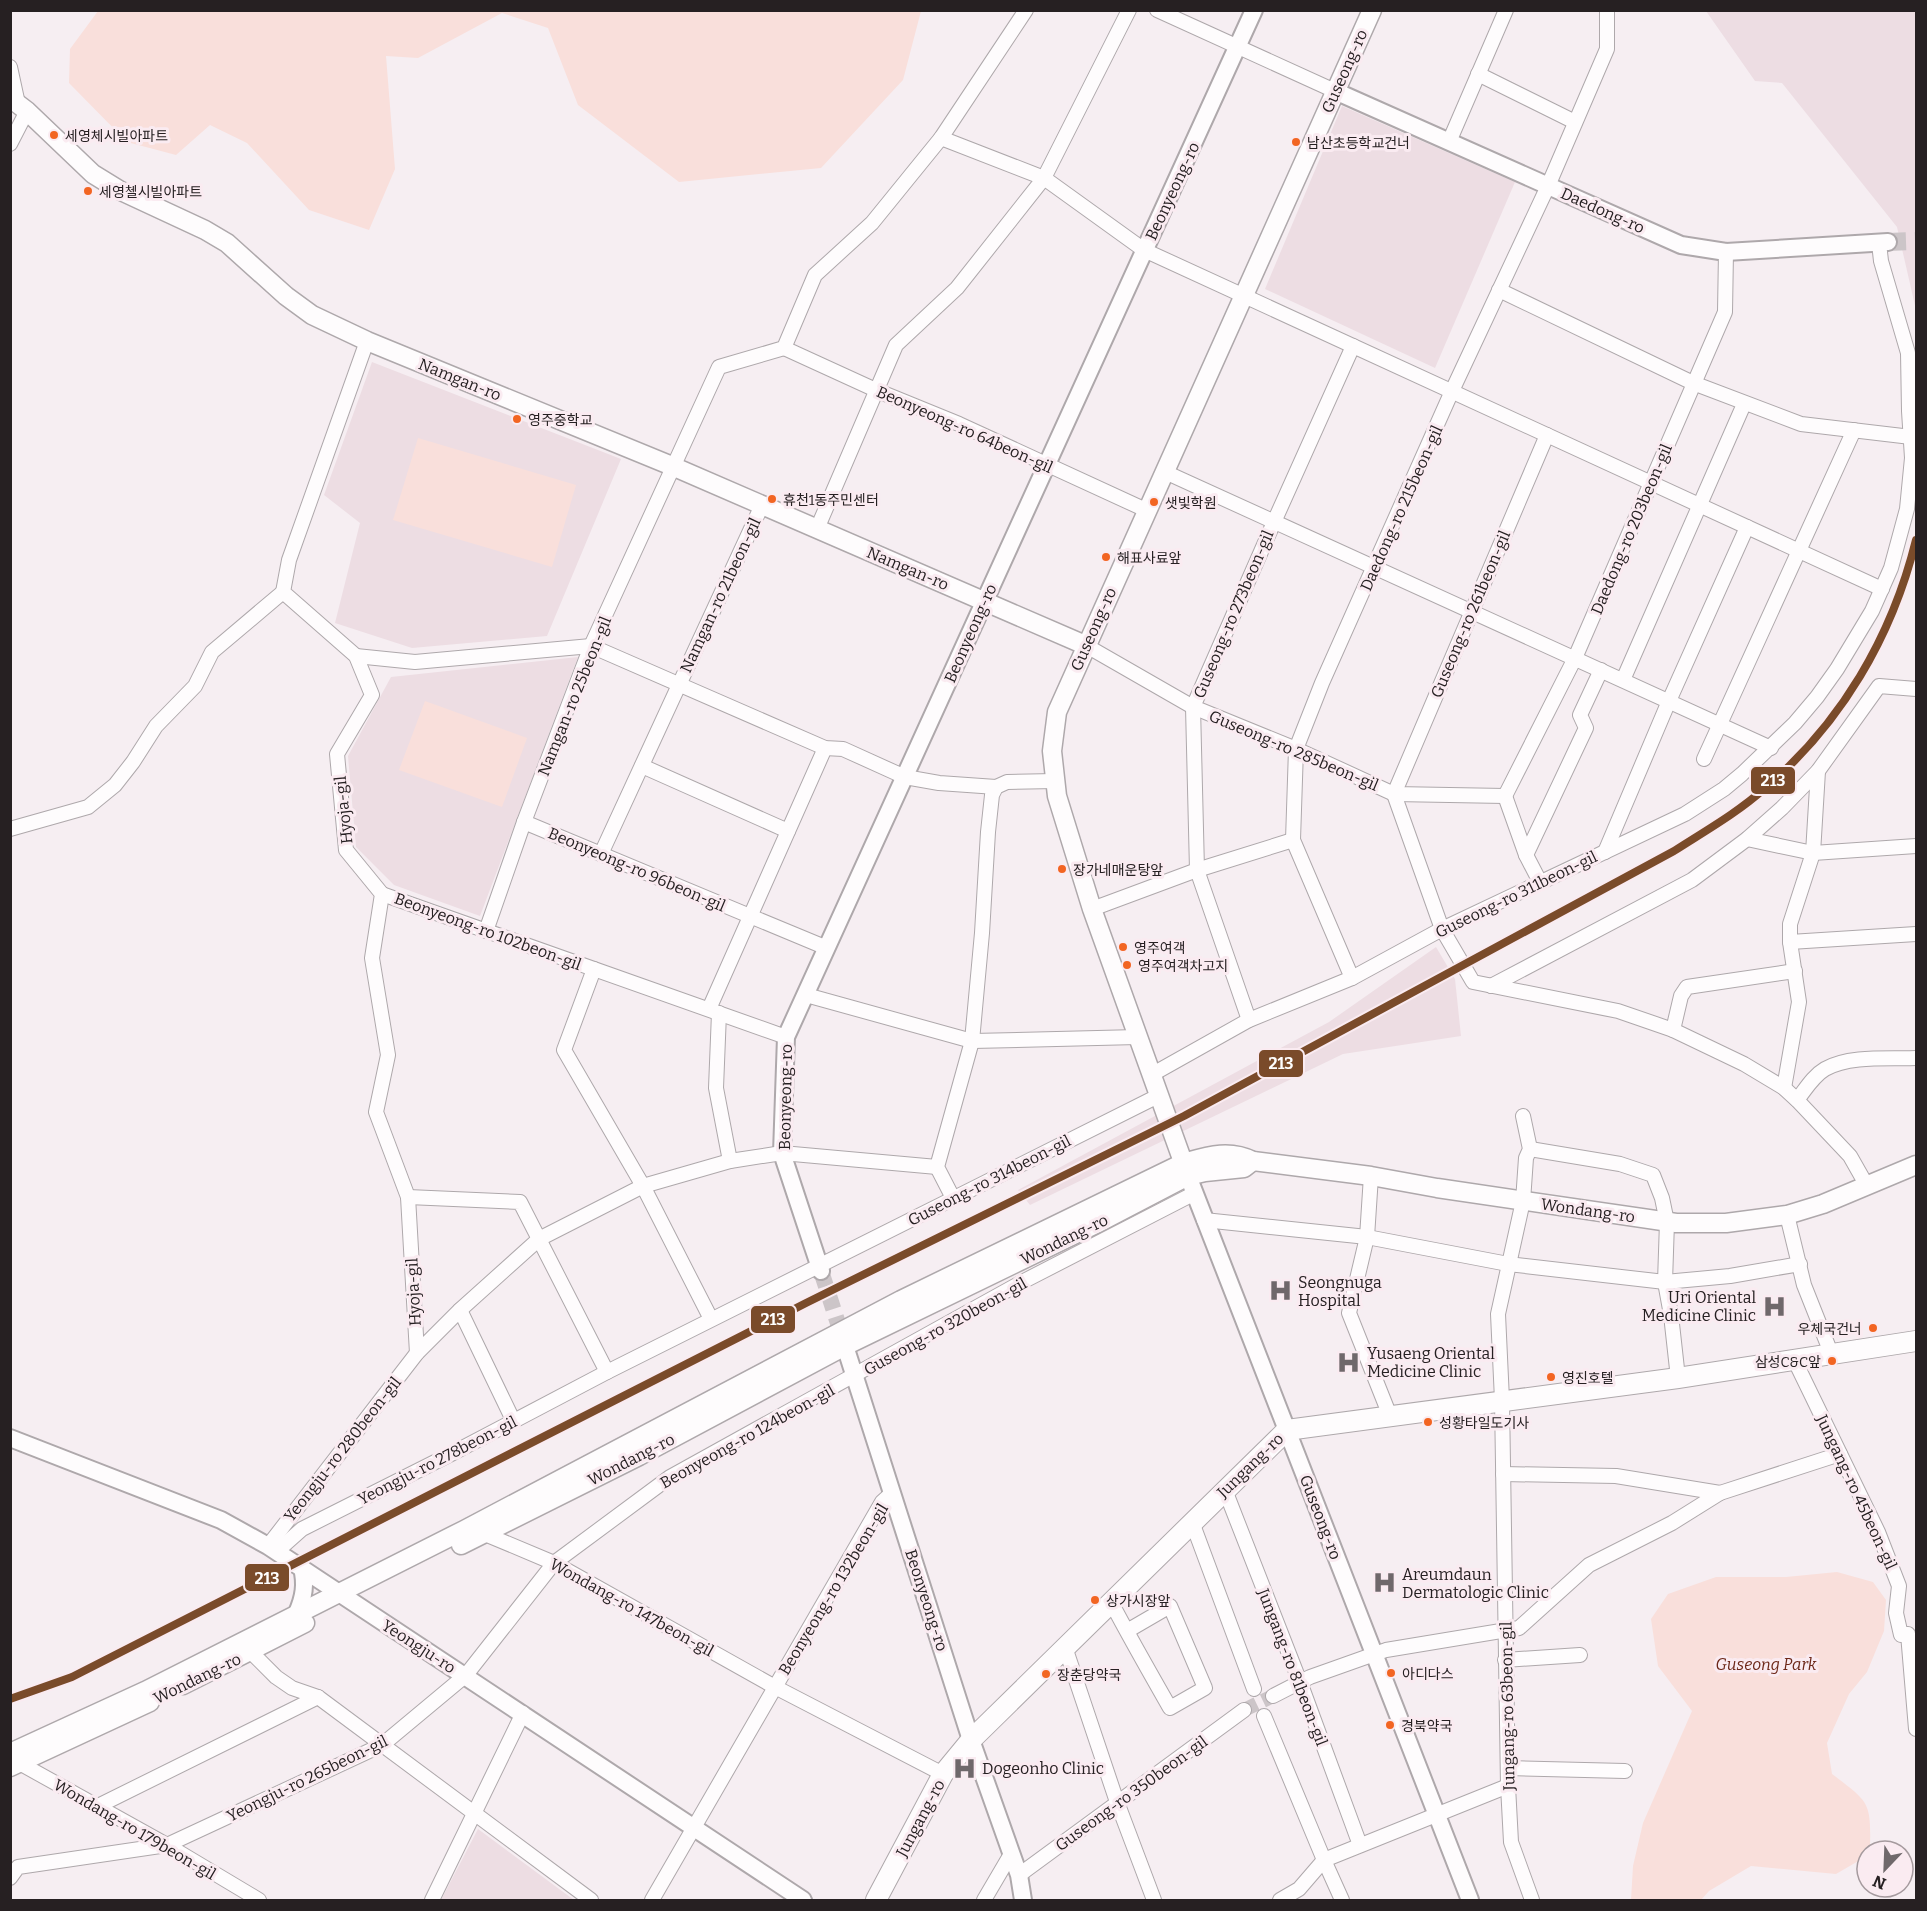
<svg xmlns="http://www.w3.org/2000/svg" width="1927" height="1911" viewBox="0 0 1927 1911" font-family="Bitter,'Noto Sans KR',serif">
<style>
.built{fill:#eddde3}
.green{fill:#f9dfdb}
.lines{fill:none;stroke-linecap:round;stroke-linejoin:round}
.minor-tunnel{stroke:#ccc5c8;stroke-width:14;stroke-dasharray:14 7;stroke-linecap:butt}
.tertiary-tunnel{stroke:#ccc5c8;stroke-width:16;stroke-dasharray:16 8;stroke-linecap:butt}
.secondary-tunnel{stroke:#ccc5c8;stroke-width:18;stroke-dasharray:18 9;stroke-linecap:butt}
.minor-casing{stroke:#aea8ab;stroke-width:16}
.tertiary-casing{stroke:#aea8ab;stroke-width:20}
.secondary-casing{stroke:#aea8ab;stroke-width:21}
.primary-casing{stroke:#aea8ab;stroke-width:22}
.minor{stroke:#fefcfd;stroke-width:14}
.tertiary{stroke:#fefcfd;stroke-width:16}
.secondary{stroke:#fefcfd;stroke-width:18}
.primary{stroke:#fefcfd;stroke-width:20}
.rail-1-casing{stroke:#faebf1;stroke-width:12}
.rail-1{stroke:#7a4b2a;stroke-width:8}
.bus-dot{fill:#f26522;stroke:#faebf1;stroke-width:2}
.labels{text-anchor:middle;stroke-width:6;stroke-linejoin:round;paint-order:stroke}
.bus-label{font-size:14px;fill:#262022;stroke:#faebf1;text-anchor:start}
.street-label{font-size:16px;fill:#262022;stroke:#faebf1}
.poi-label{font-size:16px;fill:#262022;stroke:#faebf1;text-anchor:start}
.park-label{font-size:16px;font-style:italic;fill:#6d2819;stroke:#faebf1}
.line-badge{stroke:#faebf1;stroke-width:2}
.badge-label{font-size:16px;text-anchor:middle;font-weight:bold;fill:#fff}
</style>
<rect width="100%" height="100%" fill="#f6eef2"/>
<g class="built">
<path d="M1706 11H1916V310L1897 227 1782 83 1755 81Z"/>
<path d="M1342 106 1515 182 1435 368 1265 289Z"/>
<path d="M372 362 621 459 547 636 412 648 335 623 360 523 324 495Z"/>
<path d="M578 657 480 916 394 885 356 847 348 756 391 677Z"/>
<path d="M1436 947 1455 979 1461 1036 1343 1054 1030 1205 1018 1190 1329 1022Z"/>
<path d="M478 1829 574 1900H441Z"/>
</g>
<g class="green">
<path d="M98 11V10L921 11 903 80 821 168 679 182 578 105 548 28 502 13 418 58 386 56 395 169 369 230 309 210 247 143 210 125 176 155 127 142 69 83 70 49Z"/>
<path d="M418 438 576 485 552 567 393 520Z"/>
<path d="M425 701 527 738 502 807 399 770Z"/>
<path d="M1837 1572 1873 1582 1886 1600 1884 1631 1867 1672 1849 1694 1827 1743 1832 1774C1870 1803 1871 1801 1870 1851H1867V1856L1836 1874 1751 1866 1709 1891 1701 1900H1631L1633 1866 1643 1823 1692 1711 1658 1666 1651 1619 1668 1594 1716 1577H1786Z"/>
</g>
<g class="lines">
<path class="minor-tunnel" d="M1244 1710 1273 1696"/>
<path class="tertiary-tunnel" d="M821 1271 845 1345"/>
<path class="secondary-tunnel" d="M1888 242 1916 241"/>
<defs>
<g id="minor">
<path d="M1157 10 1335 91"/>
<path d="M10 67 18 104"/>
<path d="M1478 74 1575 122"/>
<path d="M941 138 1044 178 1144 250 1882 589"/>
<path d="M1449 142 1506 10"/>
<path d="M10 144 27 111"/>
<path d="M1499 290 1693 383 1801 424 1911 437"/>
<path d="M367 341 289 560 283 592 356 656 372 695 337 754 346 850 382 894 372 958 388 1055 376 1112 408 1197 417 1353"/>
<path d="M784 348 878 391 959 424 1146 510"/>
<path d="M1547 435 1394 794 1442 929 1473 982 1618 1011 1673 1030 1744 1064 1784 1088 1797 1100 1850 1156 1867 1186"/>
<path d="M1165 472 1771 748"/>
<path d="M817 529 896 345 957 288 1044 178 1129 10"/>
<path d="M1085 645 1193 707 1296 749 1394 794 1505 796"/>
<path d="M356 656 415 662 591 646 825 748 843 749 905 777 939 783 996 787"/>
<path d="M1623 680 1744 404"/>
<path d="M1704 759 1854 430"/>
<path d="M642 766 788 831"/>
<path d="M1818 771 1813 853 1790 924V942L1916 934"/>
<path d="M1505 796 1575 658 1725 312 1726 252"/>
<path d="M1505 796 1526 855 1540 882"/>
<path d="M524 822 827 948"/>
<path d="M10 829 88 807 115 785 133 762 156 726 195 686 212 652 283 592"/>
<path d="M1747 839 1813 853 1916 846"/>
<path d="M1605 852 1669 701 1747 527"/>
<path d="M601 854 762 505"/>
<path d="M1526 855 1586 728 1580 715 1601 670"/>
<path d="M382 894 786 1037"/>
<path d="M1092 909 1197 870 1293 840"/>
<path d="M486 931 524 822 591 646 719 367 784 348 815 275 872 223 941 138 1026 10"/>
<path d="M594 969 564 1050 643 1186 711 1319"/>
<path d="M1352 978 1293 840 1296 749 1322 683 1452 391 1548 186 1607 49V10"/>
<path d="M1491 986 1692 880 1747 839 1782 808 1818 771 1879 686 1916 689"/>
<path d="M806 995 972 1041 1138 1037"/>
<path d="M709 1009 825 748"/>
<path d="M719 1013 716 1088 730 1161"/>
<path d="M1249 1020 1197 870 1193 707 1274 522 1353 346"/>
<path d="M1673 1030 1681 996 1687 987 1795 971"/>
<path d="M1151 1075 1249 1020 1352 978 1442 929 1685 814 1724 789 1742 774 1795 723 1817 697 1837 669 1872 611 1891 568 1907 509 1912 458 1909 411 1908 353 1881 261 1879 243"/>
<path d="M1784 1088 1799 1002 1790 942"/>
<path d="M1797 1100C1805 1090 1813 1076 1825 1069 1849 1055 1889 1059 1916 1058"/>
<path d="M1523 1116 1530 1149 1526 1158 1523 1201 1498 1314 1502 1400 1508 1786 1511 1842 1532 1900"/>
<path d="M1530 1149 1620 1164 1653 1175 1662 1198 1667 1222 1665 1282 1671 1315 1678 1378"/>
<path d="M1371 1176 1367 1237 1349 1313 1390 1416"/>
<path d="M408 1197 520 1202 607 1372"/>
<path d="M953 1198 937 1167 972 1041 982 933 988 832 992 795 996 787 1007 782 1055 781"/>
<path d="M1787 1215 1804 1285 1831 1353"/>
<path d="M1204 1220 1367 1237 1508 1264 1665 1282 1730 1276 1800 1264"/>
<path d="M460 1310 513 1420"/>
<path d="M1794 1359 1878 1532 1899 1586 1896 1613 1901 1635 1908 1634 1916 1729"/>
<path d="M1503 1474 1616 1476 1720 1493"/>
<path d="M1225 1490 1300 1682 1360 1845"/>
<path d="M1192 1522 1254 1689"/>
<path d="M485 1534 554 1563 775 1687 943 1774"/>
<path d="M268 1546 284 1545 302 1529 451 1454 607 1372 1158 1096"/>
<path d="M268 1546 417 1353 460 1310 539 1239 643 1186 730 1161 782 1153 937 1167"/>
<path d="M1111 1602C1130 1638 1150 1673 1170 1708L1205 1688 1170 1606 1127 1631"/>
<path d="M244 1645 276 1677 292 1688 318 1697 591 1900"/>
<path d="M1065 1647 1117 1802 1154 1900"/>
<path d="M1505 1660 1580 1655"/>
<path d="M1273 1696 1310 1677 1386 1650 1519 1628 1589 1565 1672 1523 1720 1493 1840 1454"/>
<path d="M1264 1716 1324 1860 1342 1900"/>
<path d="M14 1760 167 1845 259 1900"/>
<path d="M1508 1768 1625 1771"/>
<path d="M98 1806 318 1697"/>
<path d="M1019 1875 1244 1710"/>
<path d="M10 1878 18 1867 167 1845 382 1745 466 1675 554 1563 670 1477 1024 1281 1195 1193"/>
<path d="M432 1900 523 1713"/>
<path d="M652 1900 882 1502 892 1493"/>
<path d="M984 1900 1011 1854"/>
<path d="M1280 1900 1299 1889 1324 1860 1508 1786"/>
</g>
<g id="tertiary">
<path d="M1335 91 1681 245 1726 252 1888 242"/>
<path d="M1188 1176 1470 1900"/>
<path d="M821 1271 782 1153 786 1037 1254 10"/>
<path d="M845 1346 971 1740 1019 1875 1023 1900"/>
<path d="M10 1438 221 1520 268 1546 803 1900"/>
<path d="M297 1613C304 1597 306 1584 302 1568"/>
</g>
<g id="secondary">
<path d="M10 98 27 111 93 174 119 190 205 230 227 243 286 296 312 315 367 341 672 466 1085 645"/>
<path d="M1187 1173 1092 909 1057 796 1052 751 1057 712 1372 10"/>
<path d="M461 1545 639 1456 845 1346 1096 1224 1188 1176 1205 1172 1244 1168 1253 1161"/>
<path d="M183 1685 305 1623"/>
<path d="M10 1753 145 1691 464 1530 901 1300 1183 1163C1208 1156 1229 1149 1253 1161L1371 1176 1437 1188 1676 1223H1726L1787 1215 1823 1204 1916 1165"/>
<path d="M10 1767 150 1702"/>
</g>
<path id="primary" d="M876 1900 943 1774 971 1740 1287 1430 1678 1378 1916 1341"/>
</defs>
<use href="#minor" class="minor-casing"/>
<use href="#tertiary" class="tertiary-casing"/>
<use href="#secondary" class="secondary-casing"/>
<use href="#primary" class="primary-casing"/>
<use href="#minor" class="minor"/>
<use href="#tertiary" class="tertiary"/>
<use href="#secondary" class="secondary"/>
<use href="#primary" class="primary"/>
<defs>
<path id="rail-1" d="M10 1699 72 1677 806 1303 1184 1116 1674 851C1705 831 1737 813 1764 789 1841 724 1892 637 1916 540"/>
</defs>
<use href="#rail-1" class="rail-1-casing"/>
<use href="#rail-1" class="rail-1"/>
</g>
<defs>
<symbol id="hospital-bare" viewBox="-9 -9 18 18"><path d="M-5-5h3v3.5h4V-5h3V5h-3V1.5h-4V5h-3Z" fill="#6f686b" stroke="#faebf1" stroke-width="2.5" paint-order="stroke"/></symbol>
</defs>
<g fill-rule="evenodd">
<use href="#hospital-bare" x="1264" y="1274" width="33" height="33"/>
<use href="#hospital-bare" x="1758" y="1290" width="33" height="33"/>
<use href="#hospital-bare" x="1332" y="1346" width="33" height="33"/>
<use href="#hospital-bare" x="1368" y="1566" width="33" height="33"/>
<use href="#hospital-bare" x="948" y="1752" width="33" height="33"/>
</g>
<g class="bus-dot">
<circle cx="54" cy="135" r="5"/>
<circle cx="1296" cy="142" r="5"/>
<circle cx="88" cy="191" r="5"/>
<circle cx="517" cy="419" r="5"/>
<circle cx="772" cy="499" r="5"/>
<circle cx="1154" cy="502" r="5"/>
<circle cx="1106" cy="557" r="5"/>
<circle cx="1062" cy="869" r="5"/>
<circle cx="1123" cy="947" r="5"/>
<circle cx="1127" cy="965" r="5"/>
<circle cx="1873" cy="1328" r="5"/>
<circle cx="1832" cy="1361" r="5"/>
<circle cx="1551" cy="1377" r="5"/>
<circle cx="1428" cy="1422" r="5"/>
<circle cx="1095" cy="1600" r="5"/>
<circle cx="1391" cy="1673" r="5"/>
<circle cx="1046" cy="1674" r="5"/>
<circle cx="1390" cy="1725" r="5"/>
</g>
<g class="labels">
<g class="bus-label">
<text x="65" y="141">세영체시빌아파트</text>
<text x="1307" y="148">남산초등학교건너</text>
<text x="99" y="197">세영첼시빌아파트</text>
<text x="528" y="425">영주중학교</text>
<text x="783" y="505">휴천1동주민센터</text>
<text x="1165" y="508">샛빛학원</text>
<text x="1117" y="563">해표사료앞</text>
<text x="1073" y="875">장가네매운탕앞</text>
<text x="1134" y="953">영주여객</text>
<text x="1138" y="971">영주여객차고지</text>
<text x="1862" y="1334" text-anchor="end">우체국건너</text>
<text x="1821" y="1367" text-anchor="end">삼성C&amp;C앞</text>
<text x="1562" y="1383">영진호텔</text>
<text x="1439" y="1428">성황타일도기사</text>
<text x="1106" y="1606">상가시장앞</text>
<text x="1402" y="1679">아디다스</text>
<text x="1057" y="1680">장춘당약국</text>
<text x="1401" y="1731">경북약국</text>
</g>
<g class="street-label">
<text transform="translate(1344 71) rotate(-66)" y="6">Guseong-ro</text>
<text transform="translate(1172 191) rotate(-65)" y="6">Beonyeong-ro</text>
<text transform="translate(1603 210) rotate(24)" y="6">Daedong-ro</text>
<text transform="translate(460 379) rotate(22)" y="6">Namgan-ro</text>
<text transform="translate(965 429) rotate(24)" y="6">Beonyeong-ro 64beon-gil</text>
<text transform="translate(1401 508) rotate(-66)" y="6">Daedong-ro 215beon-gil</text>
<text transform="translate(1631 529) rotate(-67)" y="6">Daedong-ro 203beon-gil</text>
<text transform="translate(908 568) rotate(23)" y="6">Namgan-ro</text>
<text transform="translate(720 595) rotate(-65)" y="6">Namgan-ro 21beon-gil</text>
<text transform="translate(1233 614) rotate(-67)" y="6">Guseong-ro 273beon-gil</text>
<text transform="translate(1470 614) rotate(-67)" y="6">Guseong-ro 261beon-gil</text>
<text transform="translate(1093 629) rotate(-66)" y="6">Guseong-ro</text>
<text transform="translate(970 633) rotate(-66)" y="6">Beonyeong-ro</text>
<text transform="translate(574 696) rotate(-68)" y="6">Namgan-ro 25beon-gil</text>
<text transform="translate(1294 750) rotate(23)" y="6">Guseong-ro 285beon-gil</text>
<text transform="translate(343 810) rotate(-96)" y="6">Hyoja-gil</text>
<text transform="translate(637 869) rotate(23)" y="6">Beonyeong-ro 96beon-gil</text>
<text transform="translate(1516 894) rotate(-26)" y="6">Guseong-ro 311beon-gil</text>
<text transform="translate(488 931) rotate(20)" y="6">Beonyeong-ro 102beon-gil</text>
<text transform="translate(785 1097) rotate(-89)" y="6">Beonyeong-ro</text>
<text transform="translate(989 1180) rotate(-27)" y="6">Guseong-ro 314beon-gil</text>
<text transform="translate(1588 1210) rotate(8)" y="6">Wondang-ro</text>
<text transform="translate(1064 1239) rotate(-26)" y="6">Wondang-ro</text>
<text transform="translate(413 1292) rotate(-93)" y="6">Hyoja-gil</text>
<text transform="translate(945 1326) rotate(-29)" y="6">Guseong-ro 320beon-gil</text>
<text transform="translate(747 1436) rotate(-29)" y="6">Beonyeong-ro 124beon-gil</text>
<text transform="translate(342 1449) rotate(-52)" y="6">Yeongju-ro 280beon-gil</text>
<text transform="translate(631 1459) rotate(-27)" y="6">Wondang-ro</text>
<text transform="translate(437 1460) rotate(-27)" y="6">Yeongju-ro 278beon-gil</text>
<text transform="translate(1250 1465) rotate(-44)" y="6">Jungang-ro</text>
<text transform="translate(1857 1492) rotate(65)" y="6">Jungang-ro 45beon-gil</text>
<text transform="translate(1321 1517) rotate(69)" y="6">Guseong-ro</text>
<text transform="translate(833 1589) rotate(-59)" y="6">Beonyeong-ro 132beon-gil</text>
<text transform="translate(927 1600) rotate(72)" y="6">Beonyeong-ro</text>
<text transform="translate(632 1607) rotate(29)" y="6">Wondang-ro 147beon-gil</text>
<text transform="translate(419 1646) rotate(33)" y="6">Yeongju-ro</text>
<text transform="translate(1293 1667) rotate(69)" y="6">Jungang-ro 81beon-gil</text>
<text transform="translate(197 1678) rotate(-26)" y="6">Wondang-ro</text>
<text transform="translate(1507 1706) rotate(-91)" y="6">Jungang-ro 63beon-gil</text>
<text transform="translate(307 1778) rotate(-26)" y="6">Yeongju-ro 265beon-gil</text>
<text transform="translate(1131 1793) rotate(-36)" y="6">Guseong-ro 350beon-gil</text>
<text transform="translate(920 1818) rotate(-62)" y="6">Jungang-ro</text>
<text transform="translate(135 1829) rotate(30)" y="6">Wondang-ro 179beon-gil</text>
</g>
<g class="poi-label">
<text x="1298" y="1288">Seongnuga<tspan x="1298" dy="18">Hospital</tspan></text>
<text x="1756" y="1303" text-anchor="end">Uri Oriental<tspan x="1756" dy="18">Medicine Clinic</tspan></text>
<text x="1367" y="1359">Yusaeng Oriental<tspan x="1367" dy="18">Medicine Clinic</tspan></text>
<text x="1402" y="1580">Areumdaun<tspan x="1402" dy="18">Dermatologic Clinic</tspan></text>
<text x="982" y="1774">Dogeonho Clinic</text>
</g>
<g class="park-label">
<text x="1766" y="1670">Guseong Park</text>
</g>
</g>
<g class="line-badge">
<rect x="1750" y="766" width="46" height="29" rx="6" fill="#7a4b2a"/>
<rect x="1258" y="1049" width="46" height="29" rx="6" fill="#7a4b2a"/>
<rect x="750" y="1305" width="46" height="29" rx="6" fill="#7a4b2a"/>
<rect x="244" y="1563" width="46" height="29" rx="6" fill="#7a4b2a"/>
</g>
<g class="badge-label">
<text x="1773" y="786">213</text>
<text x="1281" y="1069">213</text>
<text x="773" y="1325">213</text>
<text x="267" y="1584">213</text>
</g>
<rect width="1927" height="1911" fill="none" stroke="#262022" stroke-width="24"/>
<g transform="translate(1885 1869) rotate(203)"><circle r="28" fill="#faebf1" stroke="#a59a9e" stroke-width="1.5"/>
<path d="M0-4.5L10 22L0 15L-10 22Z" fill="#6f686b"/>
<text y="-9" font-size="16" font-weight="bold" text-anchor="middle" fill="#262022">N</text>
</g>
</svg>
